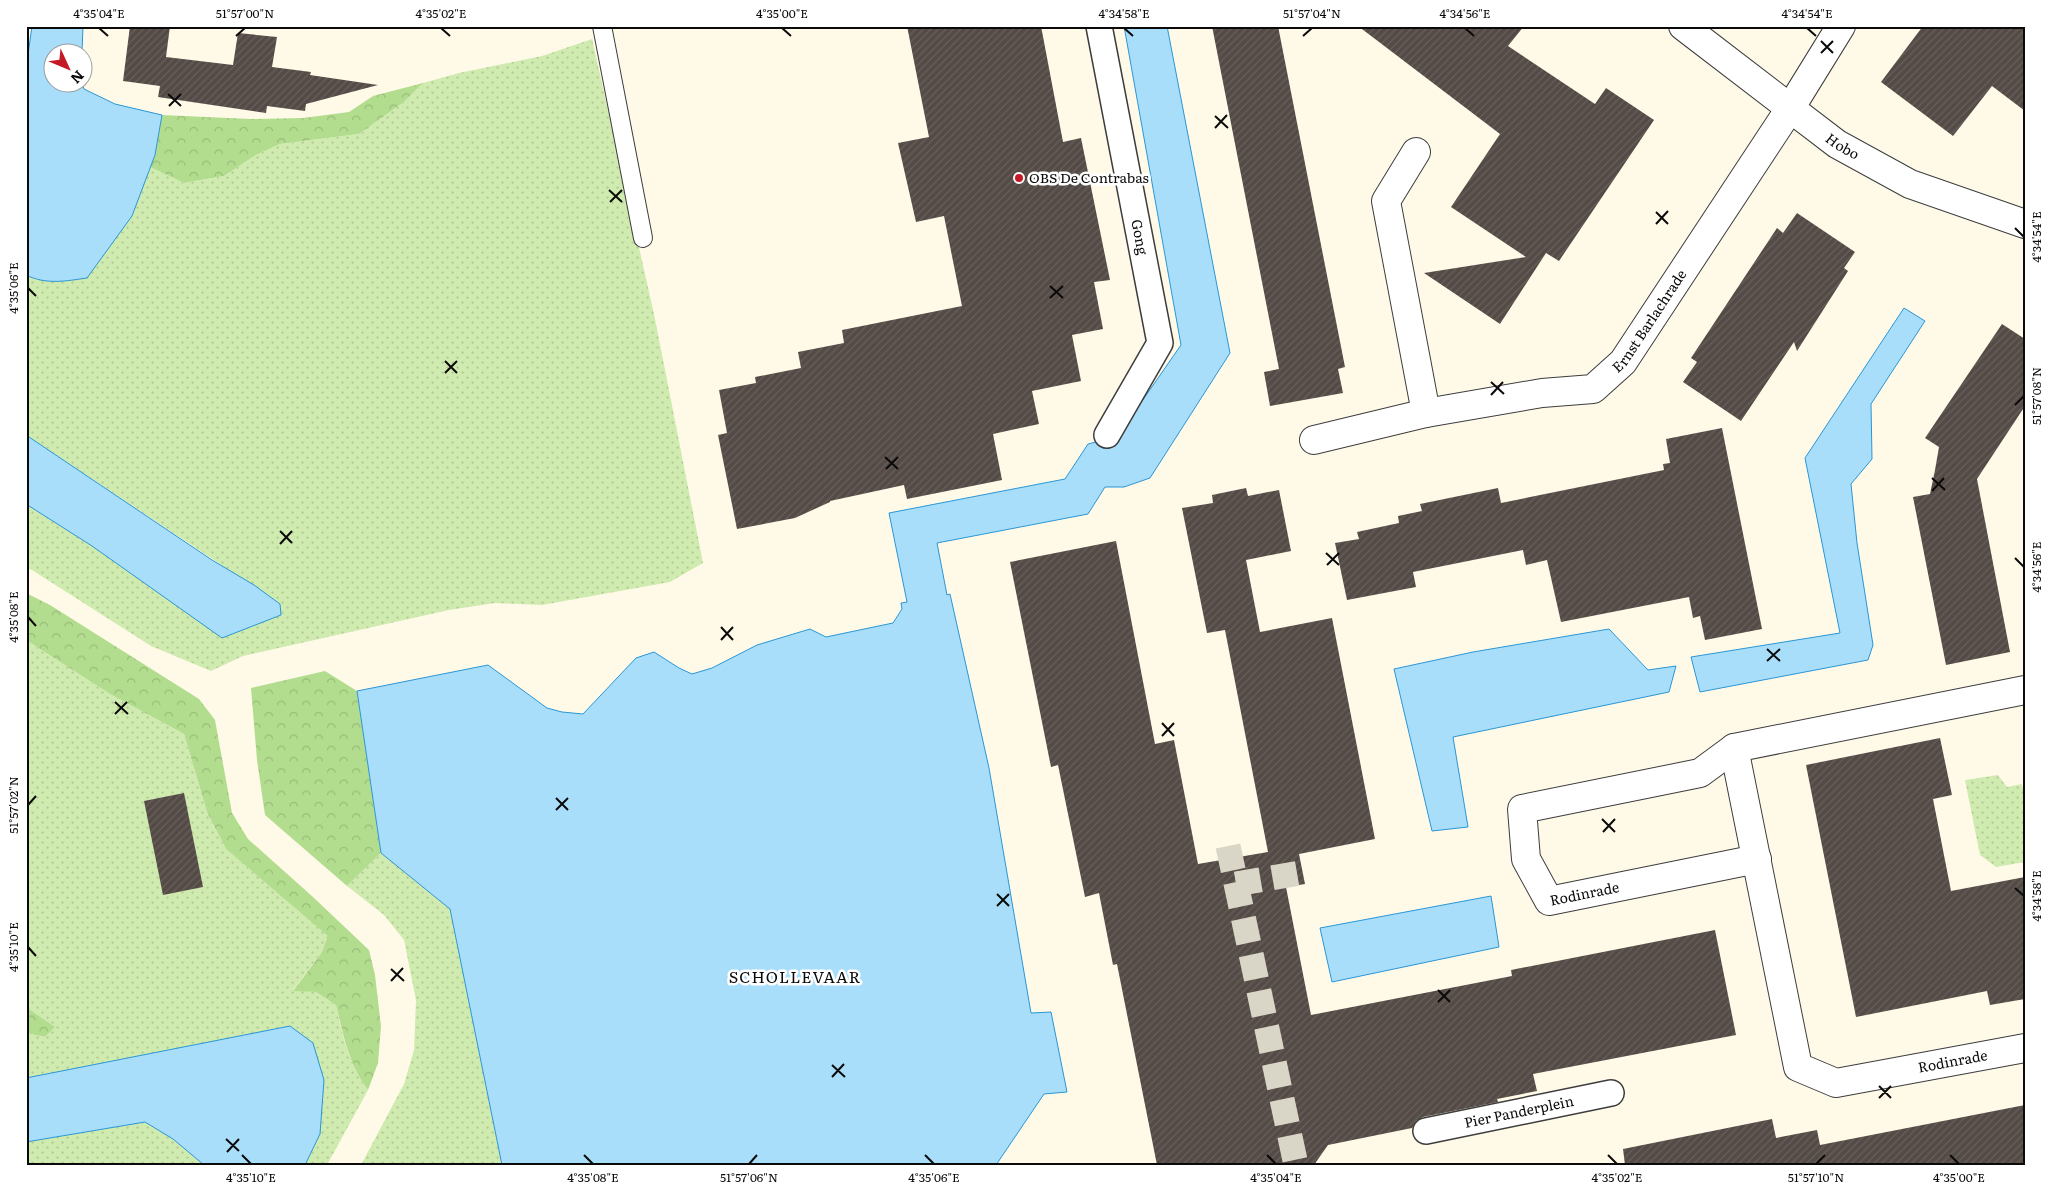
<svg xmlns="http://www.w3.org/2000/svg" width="2051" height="1191" viewBox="0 0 2051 1191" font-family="Literata,serif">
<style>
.green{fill:url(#green-dots)}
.forest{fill:url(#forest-crowns)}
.water{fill:#a8defa;stroke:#2a96d6}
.building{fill:url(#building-hatch)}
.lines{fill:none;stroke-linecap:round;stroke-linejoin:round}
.pedestrian-tunnel{stroke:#dad6c7;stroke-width:25;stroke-dasharray:25 12;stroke-linecap:butt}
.service-casing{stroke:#3d3d3d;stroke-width:20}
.pedestrian-casing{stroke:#3d3d3d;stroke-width:28}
.minor-casing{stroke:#3d3d3d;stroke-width:30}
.tertiary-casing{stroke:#3d3d3d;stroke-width:30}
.service{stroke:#fff;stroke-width:18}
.pedestrian{stroke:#fff;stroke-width:25}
.minor{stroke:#fff;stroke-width:28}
.tertiary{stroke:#fff;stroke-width:28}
.ticks{fill:none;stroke:#0a0a0a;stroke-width:2}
.poi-dot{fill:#c31a26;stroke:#fff;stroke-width:2}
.labels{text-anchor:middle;stroke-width:5;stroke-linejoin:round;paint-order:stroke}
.street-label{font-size:14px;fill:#0a0a0a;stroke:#fff}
.poi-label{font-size:14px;fill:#0a0a0a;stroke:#fff;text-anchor:start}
.quarter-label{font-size:16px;letter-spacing:1px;fill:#0a0a0a;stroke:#fff}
.neatline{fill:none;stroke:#0a0a0a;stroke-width:2}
.ticks-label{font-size:12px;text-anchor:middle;fill:#0a0a0a}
</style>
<defs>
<pattern id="green-dots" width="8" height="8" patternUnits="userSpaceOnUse" patternTransform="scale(1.25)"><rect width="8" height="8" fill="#d0ebaf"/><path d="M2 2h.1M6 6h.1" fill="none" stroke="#b1c895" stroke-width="1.8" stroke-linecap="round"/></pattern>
<pattern id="forest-crowns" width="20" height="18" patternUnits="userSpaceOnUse" patternTransform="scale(1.25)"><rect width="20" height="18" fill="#b3dd8e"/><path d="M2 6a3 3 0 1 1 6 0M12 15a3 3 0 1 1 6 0" fill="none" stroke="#99bc79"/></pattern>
<pattern id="building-hatch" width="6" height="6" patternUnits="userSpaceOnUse" patternTransform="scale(1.25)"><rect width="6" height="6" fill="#544b46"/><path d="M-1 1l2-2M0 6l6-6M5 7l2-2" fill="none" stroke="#68605c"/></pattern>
</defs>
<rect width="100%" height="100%" fill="#fffae8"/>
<g class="green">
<path d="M592 39 654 314 703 563 670 582 542 605 495 603 449 610 243 656 211 671 151 646 32 570 26 568V504L92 546 265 594 26 435V275L37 280 132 216 150 167 184 183 224 176 256 155 280 144 359 134 404 102 423 83 459 73 542 56Z"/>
<path d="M26 640 110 694 184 734 207 812 226 849 329 936 322 952 293 990 316 992 336 1005C342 1034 349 1066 368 1090L327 1165H305L320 1134 26 1078V1033L45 1037 54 1027 26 1007Z"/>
<path d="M1998 775 2007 787 2022 784 2025 800V862L1996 867 1980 855 1965 780Z"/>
<path d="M381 853 450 909 502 1165H361L404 1084 414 1050 416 1000 404 940 384 915 347 886Z"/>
<path d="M145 1122 173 1139 204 1165H26V1142Z"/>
</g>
<g class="forest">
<path d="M423 83 404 102 359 134 280 144 256 155 224 176 184 183 150 167 155 155 162 115 251 119 303 118 349 112 373 96Z"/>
<path d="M26 593 50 605 199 699 215 720 232 813 248 839 313 897 369 950 375 975 381 1026 378 1063 368 1090C349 1066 343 1034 336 1005L316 992 293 991 322 952 328 936 226 849 207 812 184 734 110 694 26 640Z"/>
<path d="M325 671 357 691 381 853 347 886 265 815 257 760 251 688Z"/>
<path d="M26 1007 55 1027 45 1037 26 1033Z"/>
</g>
<g class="water">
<path d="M32 26H83L82 52H52V82L82 83 84 89 115 104 162 115 155 155 132 216 87 278C66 281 46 285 26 275V69Z"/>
<path d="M1124 26H1167L1230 353 1150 478 1124 487H1105L1088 514 937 543 947 595 950 594 989 768 1031 1013 1051 1012 1067 1092 1044 1094 996 1165H502L450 909 381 853 357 691 488 665 547 708 562 712 583 714 636 658 654 652 679 668 692 674 712 668 757 645 810 629 826 637 893 623 902 609 901 603 907 602 889 513 1065 479 1088 444 1117 437 1181 345Z"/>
<path d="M1904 308 1925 321 1871 404 1872 459 1851 484 1857 543 1873 645 1868 660 1700 692 1691 657 1840 633 1805 458Z"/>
<path d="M26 435 212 560 254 585 280 604 281 615 222 638 92 546 26 504Z"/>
<path d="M1609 629 1648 670 1676 666 1669 692 1453 737 1468 827 1432 831 1394 669 1473 652Z"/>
<path d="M1491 896 1499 947 1332 982 1320 928Z"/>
<path d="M290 1026 313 1043 324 1080 320 1134 305 1165H204L173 1139 145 1122 26 1142V1078Z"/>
</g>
<g class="building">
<path d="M130 26H170L166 57 233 65 238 33 277 37 272 67 311 72 310 75 378 85 306 104 305 111 267 106 266 113 158 97 160 86 123 81Z"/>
<path d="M907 26H1041L1063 142 1081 138 1110 280 1094 282 1103 329 1072 335 1081 381 1032 391 1039 424 993 434 1002 480 907 499 904 485 830 501V502L795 518 737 529 718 435 727 433 719 390 756 383 755 377 801 368 798 352 844 343 842 330 962 306 944 216 916 222 898 143 929 137Z"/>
<path d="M1212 26H1278L1345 367 1338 369 1343 393 1270 406 1264 372 1279 369Z"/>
<path d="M1358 26H1524L1508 46 1595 104 1606 88 1654 120 1559 261 1546 253 1500 324 1424 273 1526 257 1451 207 1500 134Z"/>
<path d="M1923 26H2025V111L1992 86 1953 136 1881 82Z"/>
<path d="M1797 213 1855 252 1844 268 1848 271 1797 351 1794 342 1741 421 1683 382 1697 362 1691 358 1777 228 1783 233Z"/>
<path d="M2002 324 2025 339V406L1977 479 2010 652 1946 665 1913 497 1930 494 1935 470 1939 447 1925 438Z"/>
<path d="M1722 428 1762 629 1705 640 1700 616 1693 618 1689 597 1561 622 1547 560 1526 565 1523 550 1413 572 1416 587 1347 600 1335 543 1359 539 1357 532 1399 523 1398 516 1422 511 1420 504 1498 488 1501 503 1664 470 1663 464 1670 463 1666 439Z"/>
<path d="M1246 488 1248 496 1279 490 1291 551 1246 560 1260 632 1332 618 1375 839 1299 854 1305 884 1286 887 1311 1015 1512 976 1511 970 1715 930 1736 1035 1533 1074 1537 1091 1497 1099 1498 1102 1423 1117 1416 1121 1412 1128 1328 1145 1314 1165H1157L1117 964 1113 965 1099 893 1085 897 1058 765 1051 767 1010 562 1116 541 1155 744 1174 740 1198 864 1268 852 1225 630 1207 633 1182 508 1213 503 1212 495Z"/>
<path d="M1940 738 1952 795 1933 799 1951 891 2025 877V999L1990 1005 1987 991 1856 1017 1806 765Z"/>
<path d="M184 793 203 887 163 895 144 801Z"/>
<path d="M2025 1105V1165H1625L1623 1149 1772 1119 1776 1138 1817 1130 1820 1145Z"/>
</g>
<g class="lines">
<g class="pedestrian-tunnel">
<path d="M1228 846 1296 1165"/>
<path d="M1236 884 1306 872"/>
</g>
<defs>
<path id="service" d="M602 26 643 238"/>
<g id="pedestrian">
<path id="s1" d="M1099 26 1160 343 1107 435"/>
<path id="s2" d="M1426 1131 1611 1093"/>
</g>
<g id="minor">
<path id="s3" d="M1416 152 1386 201 1426 413 1542 393 1593 389 1623 362 1791 107 1841 26"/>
<path d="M1314 440 1426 413"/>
<path id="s4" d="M2025 690 1734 748 1798 1067 1836 1083 2025 1048"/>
<path id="s5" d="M1734 748 1700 773 1522 809 1526 859 1549 901 1757 859"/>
</g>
<g id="tertiary">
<path id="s6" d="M1683 26 1837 144 1910 184 2025 224"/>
</g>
</defs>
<use href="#service" class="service-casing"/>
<use href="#pedestrian" class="pedestrian-casing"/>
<use href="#minor" class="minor-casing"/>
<use href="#tertiary" class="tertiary-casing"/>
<use href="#service" class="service"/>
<use href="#pedestrian" class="pedestrian"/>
<use href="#minor" class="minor"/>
<use href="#tertiary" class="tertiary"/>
</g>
<path class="ticks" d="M99 28 108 36M441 28 450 36M782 28 791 36M1124 28 1133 36M1465 28 1474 36M1807 28 1816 36M236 36 245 28M1303 36 1312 28M1821 41 1833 53M1821 53 1833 41M168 94 181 106M169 106 181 94M1215 116 1228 128M1215 128 1227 115M609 190 622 202M610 202 622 190M1656 212 1668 224M1656 224 1668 211M2015 228 2024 237M1050 286 1063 298M28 288 36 296M1050 298 1063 286M445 361 457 373M445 373 457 361M1491 382 1504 394M1491 395 1503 382M2015 405 2024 396M885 457 898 469M886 469 898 457M1932 478 1945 490M1932 491 1944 478M280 531 292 543M280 544 292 531M1326 553 1339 565M2015 558 2024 567M1327 565 1339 553M28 617 36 626M721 627 733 640M721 640 733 627M1767 649 1780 661M1767 661 1780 649M115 702 128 714M115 714 127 702M1162 723 1174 736M1162 736 1174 723M556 798 568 810M28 805 36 796M556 810 568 798M1602 819 1615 832M1603 832 1615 819M2015 888 2024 896M997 894 1009 906M997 906 1009 894M28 947 36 956M391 969 404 981M391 981 403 968M1438 990 1450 1002M1438 1002 1450 990M832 1065 845 1077M832 1077 844 1064M1879 1086 1891 1098M1879 1098 1891 1086M226 1139 239 1151M227 1152 239 1139M242 1155 251 1164M584 1155 593 1164M925 1155 934 1164M1267 1155 1276 1164M1608 1155 1617 1164M1950 1155 1959 1164M749 1164 757 1155M1816 1164 1825 1155"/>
<circle class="poi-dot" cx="1019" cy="178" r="5"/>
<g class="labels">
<g class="street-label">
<text dy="5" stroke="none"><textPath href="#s6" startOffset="200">Hobo</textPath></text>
<text dy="5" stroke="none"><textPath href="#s1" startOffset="215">Gong</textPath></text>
<text dy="5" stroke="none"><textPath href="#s3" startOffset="531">Ernst Barlachrade</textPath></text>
<text dy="5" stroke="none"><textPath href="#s5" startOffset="358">Rodinrade</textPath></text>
<text dy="5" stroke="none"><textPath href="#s4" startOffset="782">Rodinrade</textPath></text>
<text dy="5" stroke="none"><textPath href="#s2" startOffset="95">Pier Panderplein</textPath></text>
</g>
<g class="poi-label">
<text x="1029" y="183">OBS De Contrabas</text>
</g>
<g class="quarter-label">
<text x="795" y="983">SCHOLLEVAAR</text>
</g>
</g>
<rect width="2051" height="1191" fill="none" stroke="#ffffff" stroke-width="55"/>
<g transform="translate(68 68) rotate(134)"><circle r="24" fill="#ffffff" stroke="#9d9d9d"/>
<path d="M0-4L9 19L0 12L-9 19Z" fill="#c31a26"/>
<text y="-8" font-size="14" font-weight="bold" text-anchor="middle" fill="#0a0a0a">N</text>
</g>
<rect x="28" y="28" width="1996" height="1136" class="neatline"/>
<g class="ticks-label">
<text x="99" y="18">4°35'04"E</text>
<text x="245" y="18">51°57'00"N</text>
<text x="441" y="18">4°35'02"E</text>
<text x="782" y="18">4°35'00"E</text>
<text x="1124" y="18">4°34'58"E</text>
<text x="1312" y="18">51°57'04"N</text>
<text x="1465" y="18">4°34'56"E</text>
<text x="1807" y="18">4°34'54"E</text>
<text transform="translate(2037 237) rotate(-90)" y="4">4°34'54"E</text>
<text transform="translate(14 288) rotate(-90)" y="4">4°35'06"E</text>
<text transform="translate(2037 396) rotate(-90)" y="4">51°57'08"N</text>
<text transform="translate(2037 567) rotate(-90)" y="4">4°34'56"E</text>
<text transform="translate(14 617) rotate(-90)" y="4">4°35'08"E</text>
<text transform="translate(14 805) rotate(-90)" y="4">51°57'02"N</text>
<text transform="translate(2037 896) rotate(-90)" y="4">4°34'58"E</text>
<text transform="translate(14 947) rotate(-90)" y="4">4°35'10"E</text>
<text x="251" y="1182">4°35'10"E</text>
<text x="593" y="1182">4°35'08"E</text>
<text x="749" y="1182">51°57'06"N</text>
<text x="934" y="1182">4°35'06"E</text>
<text x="1276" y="1182">4°35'04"E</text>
<text x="1617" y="1182">4°35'02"E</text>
<text x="1816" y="1182">51°57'10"N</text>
<text x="1959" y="1182">4°35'00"E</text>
</g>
</svg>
